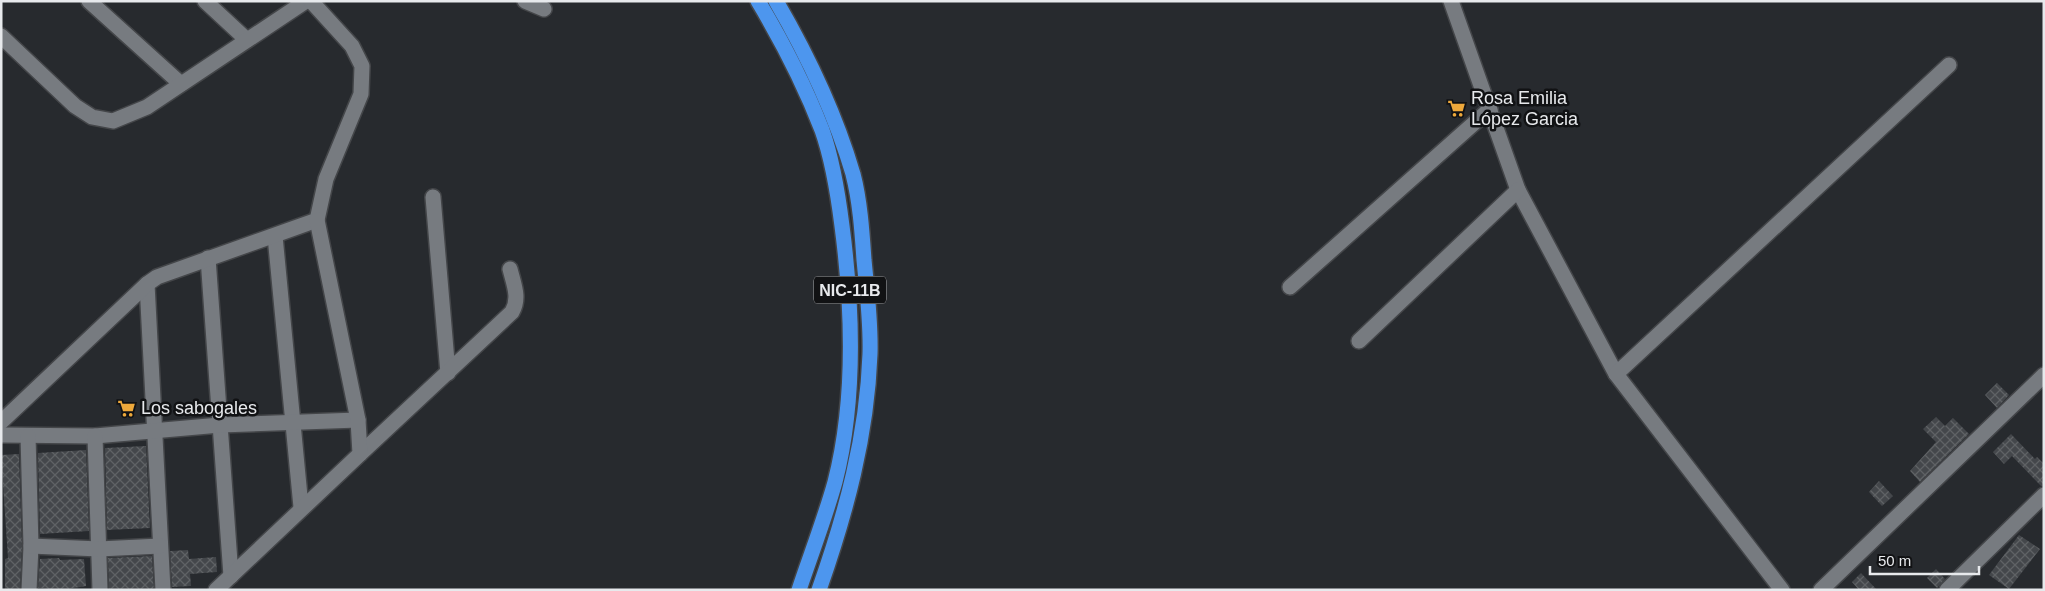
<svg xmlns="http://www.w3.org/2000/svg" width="2045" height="591" viewBox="0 0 2045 591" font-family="Helvetica,sans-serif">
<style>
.building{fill:url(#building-cross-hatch)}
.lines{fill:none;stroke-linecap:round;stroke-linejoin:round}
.minor-casing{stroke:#444649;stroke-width:18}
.highway-casing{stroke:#444649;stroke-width:18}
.minor{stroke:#777b80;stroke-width:15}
.highway{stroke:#4d96ee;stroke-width:15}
.labels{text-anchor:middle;stroke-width:5;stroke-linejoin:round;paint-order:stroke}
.shield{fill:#111214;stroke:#a7a8ab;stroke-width:1}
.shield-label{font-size:16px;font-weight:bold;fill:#e7e9ec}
.poi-label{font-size:18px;fill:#e7e9ec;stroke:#111214;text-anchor:start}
</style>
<defs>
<pattern id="building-cross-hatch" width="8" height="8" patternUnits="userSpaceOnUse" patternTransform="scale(1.25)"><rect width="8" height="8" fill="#44474b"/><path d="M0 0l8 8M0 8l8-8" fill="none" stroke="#5f6265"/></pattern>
</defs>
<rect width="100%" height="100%" fill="#272a2e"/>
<g class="building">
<path d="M1997 383 2009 395 1997 408 1985 395Z"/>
<path d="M1936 417 1945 426 1953 418 1969 434 1920 482 1910 471 1936 442 1923 429Z"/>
<path d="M2011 434 2035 459 2037 457 2044 464V486H2041L2012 456 2004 464 1993 452Z"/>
<path d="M146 446 150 528 107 530 105 448Z"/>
<path d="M86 450 89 531 40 534 38 453Z"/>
<path d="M19 454 22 546 20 590H5V559L8 558 1 455Z"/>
<path d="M1879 481 1893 496 1882 506 1869 492Z"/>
<path d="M2019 535 2040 549 2009 589 1989 575Z"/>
<path d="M188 550 189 559 216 557 217 572 190 574 191 586 172 587 170 551Z"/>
<path d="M152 556 154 590H109L108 558Z"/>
<path d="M59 558 60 560 84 559 86 586 62 590 38 588 40 559Z"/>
<path d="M1936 569 1945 579 1937 588 1927 578Z"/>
<path d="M1861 573 1877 590H1859L1852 582Z"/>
</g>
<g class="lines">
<defs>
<g id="minor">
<path d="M89 1 181 84"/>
<path d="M205 1 247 40"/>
<path d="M525 1 544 9"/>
<path d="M1451 1 1518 190 1616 374 1782 590"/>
<path d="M1 36 75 106 92 117 113 121 147 107 306 1"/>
<path d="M433 197 448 373"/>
<path d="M275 236 301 507"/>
<path d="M208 258 231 576"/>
<path d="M147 284 163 590"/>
<path d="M1290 287 1490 109"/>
<path d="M1359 341 1518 190"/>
<path d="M1616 374 1949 65"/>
<path d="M1 422 147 284 157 277 317 220 326 179 361 94 362 66 352 46 311 1"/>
<path d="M1 435 95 436 220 425 358 420"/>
<path d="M28 436 31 546 29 590"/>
<path d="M95 436 100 590"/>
<path d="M360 454 512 312C520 298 514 285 510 269"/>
<path d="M31 546 99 549 160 546"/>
<path d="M216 590 360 454 358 420 317 220"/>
<path d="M1821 590 2044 375"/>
<path d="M1947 590 2044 495"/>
</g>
<g id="highway">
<path d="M758 1C782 41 805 86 822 130 833 161 838 194 842 226 853 310 856 400 835 482 825 518 811 554 799 590"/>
<path d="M776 1C808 56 835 113 853 174 860 201 862 231 864 260 867 291 871 323 870 354 867 436 846 513 819 590"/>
</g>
</defs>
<use href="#minor" class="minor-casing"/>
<use href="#highway" class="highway-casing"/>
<use href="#minor" class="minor"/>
<use href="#highway" class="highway"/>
</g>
<defs>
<symbol id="supermarket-bare" viewBox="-9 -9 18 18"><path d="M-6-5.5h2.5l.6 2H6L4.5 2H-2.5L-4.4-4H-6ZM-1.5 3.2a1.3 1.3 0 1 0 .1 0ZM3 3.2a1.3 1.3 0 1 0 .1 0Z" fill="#eda83b" stroke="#111214" stroke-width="2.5" paint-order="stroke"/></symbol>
</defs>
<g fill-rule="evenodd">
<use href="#supermarket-bare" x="1444" y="96" width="25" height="25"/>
<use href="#supermarket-bare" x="114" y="396" width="25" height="25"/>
</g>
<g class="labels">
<rect class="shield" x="814" y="276.5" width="72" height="27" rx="4"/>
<g class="shield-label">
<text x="850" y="296">NIC-11B</text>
</g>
<g class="poi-label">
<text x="1471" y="104">Rosa Emilia<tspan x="1471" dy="21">López Garcia</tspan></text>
<text x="141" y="414">Los sabogales</text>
</g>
</g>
<rect width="2045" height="591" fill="none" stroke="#e7e9ec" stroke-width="5"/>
<path d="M1870 566v8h109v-8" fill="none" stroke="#e7e9ec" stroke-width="2.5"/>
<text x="1878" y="566" font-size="15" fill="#e7e9ec" stroke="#111214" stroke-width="4" paint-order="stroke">50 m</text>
</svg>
